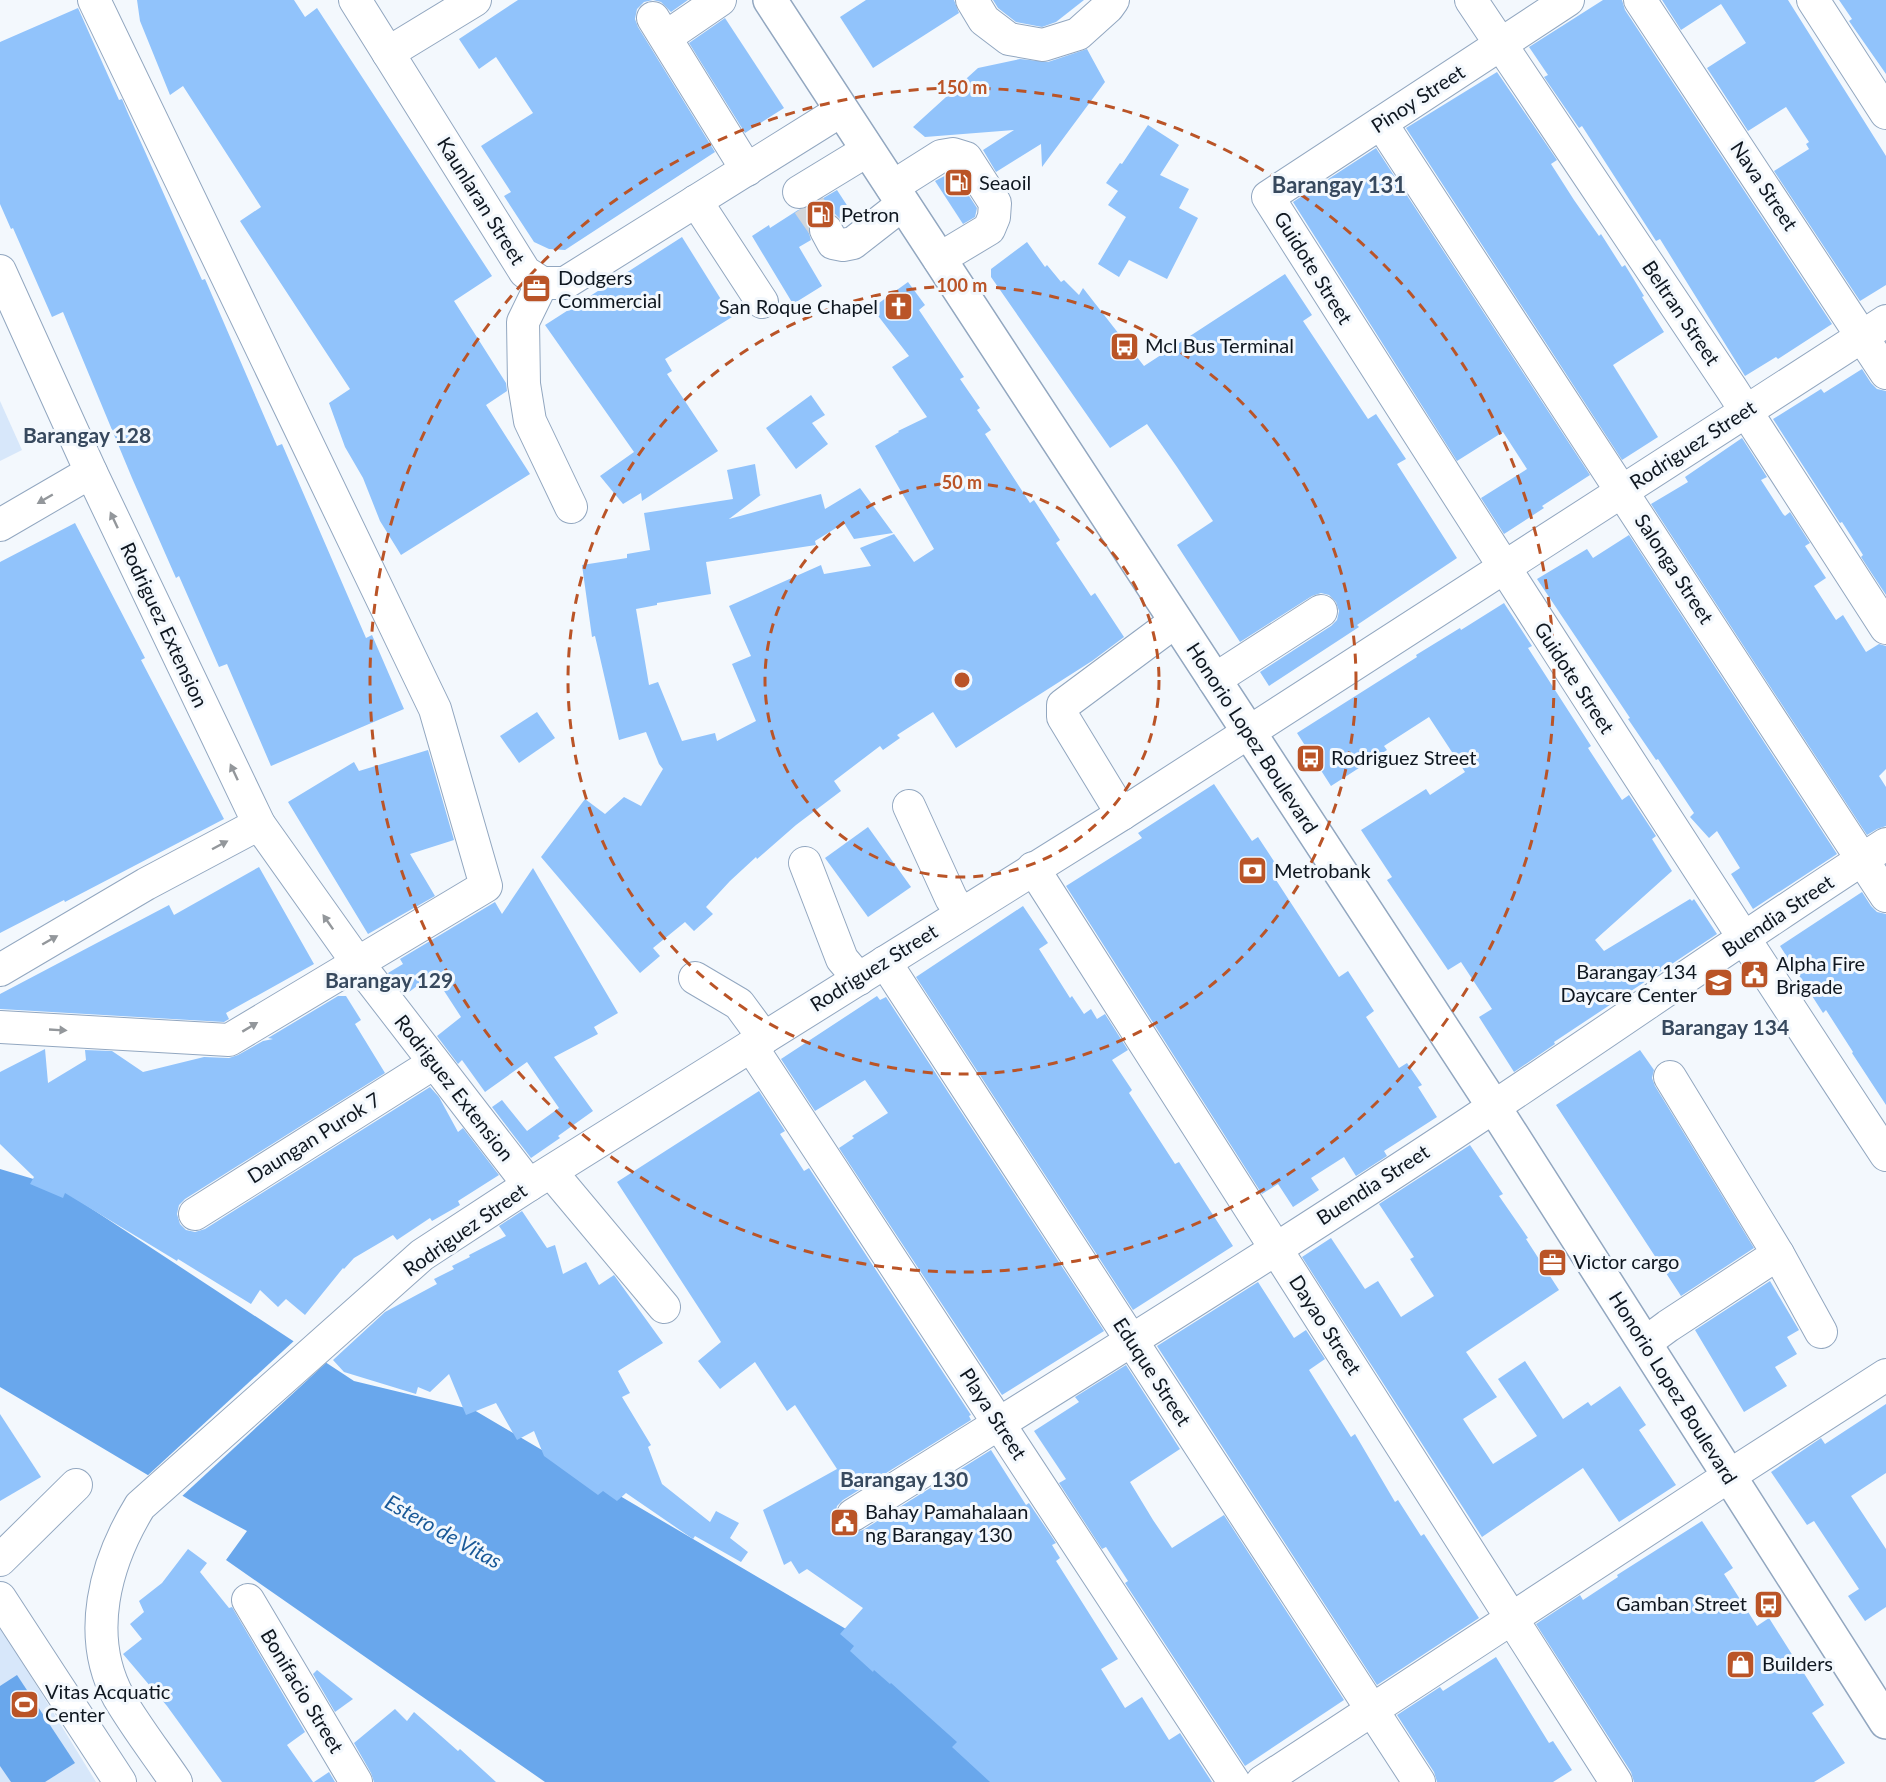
<svg xmlns="http://www.w3.org/2000/svg" width="1886" height="1782" viewBox="0 0 1886 1782" font-family="Lato,sans-serif">
<style>
.green{fill:#d7e7fa}
.water{fill:#69a7ec}
.pier{fill:#f3f8fd}
.building{fill:#91c3fb}
.lines{fill:none;stroke-linecap:round;stroke-linejoin:round}
.minor-tunnel{stroke:#d1d6dc;stroke-width:32;stroke-dasharray:32 16;stroke-linecap:butt}
.minor-casing{stroke:#92a7c0;stroke-width:34}
.major-casing{stroke:#92a7c0;stroke-width:36}
.minor{stroke:#fff;stroke-width:32}
.major{stroke:#fff;stroke-width:33}
.oneway{fill:#93979b}
.ring{fill:none;stroke:#ba5427;stroke-width:3;stroke-dasharray:10 8}
.labels{text-anchor:middle;stroke-width:6;stroke-linejoin:round;paint-order:stroke}
.street-label{font-size:20px;fill:#0f1720;stroke:#f3f8fd}
.poi-label{font-size:20px;fill:#0f1720;stroke:#f3f8fd;text-anchor:start}
.neighbourhood-label{font-size:21px;font-weight:bold;fill:#37495e;stroke:#f3f8fd}
.water-label{font-size:21px;font-style:italic;fill:#195998;stroke:#f3f8fd}
.quarter-label{font-size:22px;font-weight:bold;fill:#37495e;stroke:#f3f8fd}
.centre{fill:#ba5427;stroke:#f3f8fd;stroke-width:3}
.ring-label{font-size:18px;text-anchor:middle;font-weight:bold;fill:#ba5427;stroke:#f3f8fd;stroke-width:6;stroke-linejoin:round;paint-order:stroke}
</style>
<rect width="100%" height="100%" fill="#f3f8fd"/>
<g class="green">
<path d="M0 401 22 450 0 461Z"/>
<path d="M0 1626 96 1782H0Z"/>
</g>
<g class="water">
<path d="M0 1169 57 1186 354 1381 474 1410 907 1665 1014 1782H545L226 1560 247 1531 193 1502 0 1387Z"/>
<path d="M17 1675 75 1763 45 1782H11L0 1766V1686Z"/>
</g>
<path class="pier" d="M296 1339 328 1361 180 1498 146 1477Z"/>
<g class="building">
<path d="M137 0H294L305 17 317 8 492 276 454 301 506 383 507 391 486 405 530 474 401 555 380 521 363 478 345 447 329 403 350 389 240 221 261 207 183 86 170 95 140 21Z"/>
<path d="M518 0H688L671 12 661 2 653 0 644 2 637 9 635 19 638 27 715 152 565 250 549 249 534 242 504 196 511 192 481 146 533 113 496 57 479 69 459 39Z"/>
<path d="M866 0H954L959 13 873 68 840 17Z"/>
<path d="M993 0H1084L1056 22 1042 27 1016 22 998 8Z"/>
<path d="M1603 0H1622L1625 10 1832 324 1778 359 1776 357 1745 376 1660 239 1656 241 1582 126 1579 128 1544 77 1548 75 1529 47Z"/>
<path d="M1662 0H1788L1886 156V285L1860 301 1774 171 1809 149 1806 144 1809 142 1786 107 1748 131 1707 68 1746 43 1721 4 1681 30Z"/>
<path d="M1839 0H1886V74L1849 21 1852 19Z"/>
<path d="M78 8 119 100 122 99 127 111 202 280 205 279 277 446 282 444 366 638 372 635 404 709 271 766 227 664 219 667 179 576 176 578 132 478 63 312 52 317 13 228 11 229 0 204V42Z"/>
<path d="M725 18 784 108 745 133 689 43Z"/>
<path d="M1087 49 1105 82 1042 167 1041 144 996 172 983 150 1014 130 925 137 913 127 978 68 1020 59 1048 62Z"/>
<path d="M1497 72 1557 160 1551 164 1574 200 1599 236 1601 234 1622 267 1625 265 1644 296 1642 297 1664 332 1613 365 1658 437 1622 460 1406 128Z"/>
<path d="M1148 125 1179 145 1160 175 1189 189 1179 208 1198 218 1167 279 1129 260 1119 277 1098 264 1126 217 1108 205 1118 191 1106 183 1120 163 1122 164Z"/>
<path d="M1376 148 1590 475 1542 506 1544 508 1504 534 1481 498 1527 469 1503 432 1457 461 1293 202Z"/>
<path d="M952 172 954 173 977 208 975 217 963 224 935 181Z"/>
<path d="M837 190 852 213 841 220 835 214 826 212 818 214 811 220 808 230 811 240 799 247 822 286 793 304 752 236 769 225 770 228 798 210 808 207Z"/>
<path d="M682 237 732 317 665 359 672 371 667 374 718 451 642 501 641 493 623 504 600 476 634 452 545 325Z"/>
<path d="M1027 242 1045 267 1047 265 1061 282 1064 280 1079 295 1083 288 1144 366 1285 274 1312 315 1303 321 1368 419 1376 414 1406 459 1397 464 1457 558 1357 625 1359 627 1269 686 1260 672 1331 626 1337 620 1339 611 1336 602 1329 595 1321 593 1312 596 1240 642 1177 545 1213 521 1177 467 1147 424 1110 448 991 277V269Z"/>
<path d="M908 282 925 305 919 310 964 377 960 379 980 408 977 410 991 430 985 434 1030 503 1034 500 1060 540 1056 543 1091 596 1095 593 1124 637 1092 661 956 748 933 712 897 735 900 738 883 750 880 746 834 781 841 791 796 825 757 859 756 857 730 881 706 907 713 914 694 931 685 922 653 948 660 956 640 973 541 857 585 799 605 814 624 797 641 806 663 769 659 764 646 732 619 740 595 636 592 637 582 565 627 558V554L650 550 644 513 733 499 727 470 755 464 760 495 762 494 729 519 821 494 825 509 860 488 893 533 854 539 844 523 815 541 816 545 706 562 711 594 657 603V605L636 609 649 685 658 682 682 741 715 733 717 741 756 721 732 664 751 656 729 606 821 565 824 574 871 566 860 548 894 534 914 562 934 549 875 446 899 432 898 431 927 417 892 367 909 356 872 308Z"/>
<path d="M1862 369 1871 383 1877 389 1886 391V595L1861 557 1863 555 1842 522 1840 523 1773 419 1821 389 1824 393Z"/>
<path d="M811 395 825 415 812 423 828 444 796 469 766 428Z"/>
<path d="M1742 438 1767 477 1761 480 1783 514 1785 516 1790 512 1810 543 1805 546 1826 578 1814 586 1836 620 1843 615 1866 652 1879 644 1886 646V769L1879 776 1886 787V826L1877 829 1867 835 1651 504 1688 482 1685 477Z"/>
<path d="M75 523 145 658 141 660 224 819 65 902 64 900 0 933V562Z"/>
<path d="M1629 535 1837 854 1753 909 1731 874 1740 868 1717 831 1709 838 1690 817 1694 813 1658 759 1656 760 1628 719 1630 718 1537 579 1587 549 1593 558Z"/>
<path d="M1504 603 1532 646 1528 648 1591 746 1588 748 1622 800 1629 795 1656 836 1652 839 1672 871 1595 940 1604 951 1690 899 1692 901 1694 899 1717 934 1554 1042 1555 1044 1514 1072 1479 1017 1492 1009 1461 962 1448 970 1387 880 1392 877 1361 830 1426 789 1430 795 1465 772 1429 717 1384 746 1387 750 1331 786 1297 733 1417 657 1416 655 1460 628 1461 630Z"/>
<path d="M537 712 555 738 519 763 500 736Z"/>
<path d="M428 750 454 840 410 854 435 896 368 934 288 802 354 762 359 771Z"/>
<path d="M1214 784 1252 841 1258 837 1283 875 1276 880 1339 977 1348 971 1374 1011 1366 1017 1399 1068 1407 1063 1422 1085 1418 1087 1437 1117 1384 1151 1387 1156 1356 1176 1344 1157 1311 1178 1319 1190 1293 1207 1278 1184 1262 1194 1066 886 1142 838 1138 833Z"/>
<path d="M868 827 911 887 868 917 825 858Z"/>
<path d="M259 867 314 964 226 1013 229 1019 224 1022 0 1009V994L169 905 174 915Z"/>
<path d="M533 868 618 1013 594 1027 598 1034 554 1057 593 1111 558 1136 560 1138 531 1158 492 1107 502 1100 527 1131 559 1108 527 1062 485 1092 462 1060 458 1064 437 1036 461 1017 437 980 432 983 429 977 405 995 388 973 403 964 400 959 495 902 502 914Z"/>
<path d="M1862 892 1871 906 1877 912 1886 914V1105L1852 1053 1853 1052 1826 1010 1823 1013 1780 946Z"/>
<path d="M1023 906 1048 943 1039 949 1070 998 1072 996 1084 1014 1091 1009 1097 1019 1105 1014 1128 1050 1112 1060 1132 1090 1129 1093 1175 1164 1179 1162 1233 1246 1133 1310 916 977Z"/>
<path d="M338 996H346L361 1020 355 1024 385 1073 185 1199 179 1205 177 1214 180 1224 186 1230 195 1232 205 1229 430 1087 439 1097 458 1132 463 1128 499 1175 458 1201 460 1205 432 1221 430 1218 397 1240 393 1235 354 1258 344 1269 343 1268 305 1315 286 1299 278 1307 260 1290 251 1304 178 1259 177 1261 65 1193 63 1198 30 1184 34 1177 0 1144V1072L45 1049 48 1083 86 1060 85 1050 112 1051 143 1072 204 1057 229 1058 238 1055 263 1041 273 1039 268 1038Z"/>
<path d="M877 996 880 1000 886 997 1104 1331 1002 1395 839 1148 854 1138 852 1136 888 1113 865 1080 815 1111 781 1059Z"/>
<path d="M1640 1050 1654 1070 1652 1078 1655 1086 1754 1248 1681 1296 1556 1105Z"/>
<path d="M759 1091 785 1131 780 1134 804 1171 809 1168 971 1415 969 1416 971 1420 843 1500 837 1506 835 1515 838 1525 844 1531 853 1533 863 1530 991 1450 1026 1505 1029 1503 1056 1543 1052 1545 1060 1558 1056 1561 1118 1659 1101 1669 1125 1708 1142 1697 1169 1740 1180 1733 1212 1782H990L952 1747 957 1742 891 1683 890 1684 874 1670 873 1672 850 1651 854 1646 840 1634 863 1608 807 1569 799 1574 791 1561 784 1565 763 1510 837 1469 795 1405 787 1411 755 1362 720 1389 698 1361 721 1342 617 1182Z"/>
<path d="M1470 1145 1503 1194 1499 1196 1528 1238 1526 1239 1559 1290 1466 1352 1497 1397 1463 1419 1493 1464 1537 1436 1498 1379 1525 1361 1563 1419 1588 1402 1591 1406 1620 1386 1646 1425 1639 1430 1676 1485 1619 1522 1583 1468 1482 1537 1302 1257 1331 1238 1365 1289 1378 1281 1401 1317 1434 1296 1410 1259 1414 1257 1379 1204Z"/>
<path d="M522 1211 547 1248 555 1245 563 1274 586 1262 599 1285 614 1275 663 1343 618 1371 630 1393 622 1397 651 1445 648 1447 662 1484 710 1522 716 1511 739 1523 730 1538 748 1552 741 1562 695 1536 693 1539 626 1493 617 1501 603 1491 598 1495 544 1456 534 1431 517 1440 496 1403 466 1415 449 1374 430 1392 418 1387 416 1394 344 1372 333 1360 385 1312 437 1284 434 1279 454 1269 452 1266 470 1257 469 1255 506 1236 499 1226Z"/>
<path d="M1770 1281 1799 1330 1787 1337 1797 1354 1775 1367 1787 1386 1744 1412 1695 1330Z"/>
<path d="M1258 1282 1294 1338 1306 1330 1325 1359 1309 1370 1351 1437 1355 1434 1395 1502 1398 1500 1421 1536 1424 1534 1479 1618 1377 1685 1157 1346Z"/>
<path d="M1126 1365 1180 1449 1130 1482 1153 1520 1172 1548 1224 1515 1344 1700 1245 1766 1125 1583 1128 1581 1106 1547 1102 1549 1059 1483 1066 1479 1034 1431 1079 1402 1075 1397Z"/>
<path d="M1886 1404V1473L1851 1496 1886 1549V1607L1865 1621 1848 1596 1859 1589 1814 1521 1807 1525 1771 1472 1821 1438 1825 1444Z"/>
<path d="M0 1414 41 1477 0 1501Z"/>
<path d="M1702 1521 1733 1568 1724 1574 1757 1626 1769 1618 1824 1705 1812 1713 1845 1763 1814 1782H1634L1631 1772 1536 1624 1580 1595 1583 1600 1618 1577 1617 1575Z"/>
<path d="M188 1549 207 1563 200 1572 229 1608 232 1607 305 1732 287 1745 313 1782H222L167 1706 123 1654 142 1639 130 1624 144 1612 139 1601 162 1583Z"/>
<path d="M1496 1657 1549 1743 1553 1741 1572 1770 1553 1782H1437L1434 1772 1397 1715 1440 1687 1443 1691Z"/>
<path d="M317 1670 353 1699 335 1712 313 1674Z"/>
<path d="M395 1709 407 1721 414 1712 458 1751 460 1749 496 1782H374L371 1773 354 1743Z"/>
<path d="M329 1772 335 1782H314Z"/>
</g>
<g class="lines">
<path class="minor-tunnel" d="M808 204 826 230"/>
<defs>
<g id="minor">
<path d="M355 0 525 272 542 283H565L842 110"/>
<path d="M972 0 984 20 1009 39 1043 45 1078 34 1108 7 1113 0"/>
<path d="M1471 0 1731 388 1886 628"/>
<path d="M1568 0 1268 197C1472 518 1677 838 1886 1155"/>
<path d="M1640 0 1886 373"/>
<path d="M1813 0 1886 113"/>
<path d="M653 18 747 170"/>
<path d="M666 37 720 0"/>
<path d="M388 53 475 0"/>
<path d="M1381 123 1886 896"/>
<path d="M892 187 941 156 953 154 966 158 995 203 994 217 989 229 939 259"/>
<path d="M799 192 868 150"/>
<path d="M696 201 762 302"/>
<path d="M826 230 833 243 843 245 853 243 903 204"/>
<path d="M0 271 91 472 259 824 357 962 529 1185"/>
<path d="M542 283 523 322 524 384 530 421 571 507"/>
<path d="M0 525 91 472"/>
<path d="M1214 680 1321 611"/>
<path d="M909 806 951 898 961 913"/>
<path d="M1122 814 1063 717V705L1176 621"/>
<path d="M805 863 842 959 859 979"/>
<path d="M1033 868 1616 1782"/>
<path d="M885 962 1419 1782"/>
<path d="M0 970 146 884 259 824"/>
<path d="M695 978 739 1004 764 1038"/>
<path d="M0 1027 229 1040 486 886 435 709 94 0"/>
<path d="M751 1046 1234 1782"/>
<path d="M551 1172 664 1307"/>
<path d="M195 1214 434 1063"/>
<path d="M1778 1254 1821 1332"/>
<path d="M1645 1343 1668 1326 1778 1254 1670 1077"/>
<path d="M853 1515C1068 1380 1284 1247 1495 1106 1626 1019 1754 929 1886 844"/>
<path d="M0 1560 76 1485"/>
<path d="M0 1598 120 1782"/>
<path d="M248 1600 356 1782"/>
<path d="M176 1782C157 1754 136 1727 119 1698 85 1636 105 1563 140 1506L422 1255 529 1185 1122 814 1886 321"/>
<path d="M1262 1782 1729 1476 1886 1375"/>
</g>
<path id="major" d="M770 0 1494 1107 1886 1722"/>
</defs>
<use href="#minor" class="minor-casing"/>
<use href="#major" class="major-casing"/>
<use href="#minor" class="minor"/>
<use href="#major" class="major"/>
</g>
<defs><path id="oneway-solid" d="M-6-.8H1V-3.2L6.5 0L1 3.2V.8H-6Z" transform="scale(1.5)"/></defs>
<g class="oneway">
<use href="#oneway-solid" transform="translate(45 499) rotate(150)"/>
<use href="#oneway-solid" transform="translate(114 520) rotate(-115)"/>
<use href="#oneway-solid" transform="translate(234 772) rotate(-115)"/>
<use href="#oneway-solid" transform="translate(220 845) rotate(-28)"/>
<use href="#oneway-solid" transform="translate(328 922) rotate(-125)"/>
<use href="#oneway-solid" transform="translate(50 940) rotate(-30)"/>
<use href="#oneway-solid" transform="translate(250 1027) rotate(-31)"/>
<use href="#oneway-solid" transform="translate(58 1030) rotate(3)"/>
</g>
<g class="ring">
<circle cx="962" cy="680" r="197"/>
<circle cx="962" cy="680" r="394"/>
<circle cx="962" cy="680" r="592"/>
</g>
<defs>
<symbol id="fuel-square" viewBox="-11 -11 22 22"><rect x="-9" y="-9" width="18" height="18" rx="4" fill="#ba5427" stroke="#f3f8fd"/><path d="M-5.5-6h7V0h2V4h1.3V-2.5L3-4.5l.8-.8L6-3V5H2.5V1h-1V6h-7ZM-4.2-4.7v3.2H.2V-4.7Z" fill="#fff"/></symbol>
<symbol id="office-square" viewBox="-11 -11 22 22"><rect x="-9" y="-9" width="18" height="18" rx="4" fill="#ba5427" stroke="#f3f8fd"/><path d="M-6-3h4V-5.5h4V-3h4V5H-6ZM-1-4.5V-3h2v-1.5ZM-6 0V1H6V0Z" fill="#fff"/></symbol>
<symbol id="church-square" viewBox="-11 -11 22 22"><rect x="-9" y="-9" width="18" height="18" rx="4" fill="#ba5427" stroke="#f3f8fd"/><path d="M-1.2-6h2.4v3.5h3.3v2.4h-3.3V6h-2.4V-.1h-3.3v-2.4h3.3Z" fill="#fff"/></symbol>
<symbol id="bus-square" viewBox="-11 -11 22 22"><rect x="-9" y="-9" width="18" height="18" rx="4" fill="#ba5427" stroke="#f3f8fd"/><path d="M-5-6H5V4H4V6H2V4H-2V6H-4V4H-5ZM-3.5-4V0h7V-4ZM-3.5 1.2v1.5H-2V1.2ZM2 1.2v1.5H3.5V1.2Z" fill="#fff"/></symbol>
<symbol id="bank-square" viewBox="-11 -11 22 22"><rect x="-9" y="-9" width="18" height="18" rx="4" fill="#ba5427" stroke="#f3f8fd"/><path d="M-6-4H6V4H-6ZM0-2.3a2.3 2.3 0 1 0 0 4.6a2.3 2.3 0 1 0 0-4.6Z" fill="#fff"/></symbol>
<symbol id="civic-square" viewBox="-11 -11 22 22"><rect x="-9" y="-9" width="18" height="18" rx="4" fill="#ba5427" stroke="#f3f8fd"/><path d="M-.6-6.5H3V-4.5H.6V-3L4-1V1h2V6H-6V1h2V-1L-.6-3ZM-1.2 2.5V6h2.4V2.5Z" fill="#fff"/></symbol>
<symbol id="school-square" viewBox="-11 -11 22 22"><rect x="-9" y="-9" width="18" height="18" rx="4" fill="#ba5427" stroke="#f3f8fd"/><path d="M0-5L7-2L0 1L-7-2ZM-4 1L0 2.5L4 1V4Q0 6-4 4Z" fill="#fff"/></symbol>
<symbol id="shop-square" viewBox="-11 -11 22 22"><rect x="-9" y="-9" width="18" height="18" rx="4" fill="#ba5427" stroke="#f3f8fd"/><path d="M-5-2.5h2.3a2.7 3.5 0 0 1 5.4 0H5L5.5 6h-11ZM-1.5-2.5h3a1.5 2.3 0 0 0-3 0Z" fill="#fff"/></symbol>
<symbol id="stadium-square" viewBox="-11 -11 22 22"><rect x="-9" y="-9" width="18" height="18" rx="4" fill="#ba5427" stroke="#f3f8fd"/><path d="M0-5a6.5 5 0 1 0 0 10a6.5 5 0 1 0 0-10ZM-3.5-1.8h7v3.6h-7Z" fill="#fff"/></symbol>
</defs>
<g fill-rule="evenodd">
<use href="#fuel-square" x="942" y="166" width="33" height="33"/>
<use href="#fuel-square" x="804" y="198" width="33" height="33"/>
<use href="#office-square" x="520" y="272" width="33" height="33"/>
<use href="#church-square" x="882" y="290" width="33" height="33"/>
<use href="#bus-square" x="1108" y="330" width="33" height="33"/>
<use href="#bus-square" x="1294" y="742" width="33" height="33"/>
<use href="#bank-square" x="1236" y="854" width="33" height="33"/>
<use href="#civic-square" x="1738" y="958" width="33" height="33"/>
<use href="#school-square" x="1702" y="966" width="33" height="33"/>
<use href="#office-square" x="1536" y="1246" width="33" height="33"/>
<use href="#civic-square" x="828" y="1506" width="33" height="33"/>
<use href="#bus-square" x="1752" y="1588" width="33" height="33"/>
<use href="#shop-square" x="1724" y="1648" width="33" height="33"/>
<use href="#stadium-square" x="8" y="1688" width="33" height="33"/>
</g>
<g class="labels">
<g class="street-label">
<text transform="translate(1418 99) rotate(-33)" y="7">Pinoy Street</text>
<text transform="translate(1764 186) rotate(56)" y="7">Nava Street</text>
<text transform="translate(481 201) rotate(58)" y="7">Kaunlaran Street</text>
<text transform="translate(1313 268) rotate(58)" y="7">Guidote Street</text>
<text transform="translate(1681 313) rotate(56)" y="7">Beltran Street</text>
<text transform="translate(1693 445) rotate(-33)" y="7">Rodriguez Street</text>
<text transform="translate(1674 569) rotate(57)" y="7">Salonga Street</text>
<text transform="translate(164 625) rotate(65)" y="7">Rodriguez Extension</text>
<text transform="translate(1574 678) rotate(57)" y="7">Guidote Street</text>
<text transform="translate(1252 738) rotate(57)" y="7">Honorio Lopez Boulevard</text>
<text transform="translate(1778 916) rotate(-34)" y="7">Buendia Street</text>
<text transform="translate(874 968) rotate(-32)" y="7">Rodriguez Street</text>
<text transform="translate(454 1088) rotate(52)" y="7">Rodriguez Extension</text>
<text transform="translate(314 1138) rotate(-32)" y="7">Daungan Purok 7</text>
<text transform="translate(1373 1185) rotate(-33)" y="7">Buendia Street</text>
<text transform="translate(465 1230) rotate(-35)" y="7">Rodriguez Street</text>
<text transform="translate(1325 1325) rotate(57)" y="7">Dayao Street</text>
<text transform="translate(1152 1372) rotate(57)" y="7">Eduque Street</text>
<text transform="translate(1673 1388) rotate(58)" y="7">Honorio Lopez Boulevard</text>
<text transform="translate(993 1414) rotate(57)" y="7">Playa Street</text>
<text transform="translate(302 1691) rotate(59)" y="7">Bonifacio Street</text>
</g>
<g class="poi-label">
<text x="979" y="190">Seaoil</text>
<text x="841" y="222">Petron</text>
<text x="558" y="285">Dodgers<tspan x="558" dy="23">Commercial</tspan></text>
<text x="878" y="314" text-anchor="end">San Roque Chapel</text>
<text x="1145" y="353">Mcl Bus Terminal</text>
<text x="1331" y="765">Rodriguez Street</text>
<text x="1274" y="878">Metrobank</text>
<text x="1776" y="971">Alpha Fire<tspan x="1776" dy="23">Brigade</tspan></text>
<text x="1697" y="979" text-anchor="end">Barangay 134<tspan x="1697" dy="23">Daycare Center</tspan></text>
<text x="1573" y="1269">Victor cargo</text>
<text x="865" y="1519">Bahay Pamahalaan<tspan x="865" dy="23">ng Barangay 130</tspan></text>
<text x="1747" y="1611" text-anchor="end">Gamban Street</text>
<text x="1762" y="1671">Builders</text>
<text x="45" y="1699">Vitas Acquatic<tspan x="45" dy="23">Center</tspan></text>
</g>
<g class="neighbourhood-label">
<text x="87" y="443">Barangay 128</text>
<text x="389" y="988">Barangay 129</text>
<text x="1725" y="1035">Barangay 134</text>
<text x="904" y="1487">Barangay 130</text>
</g>
<g class="water-label">
<text transform="translate(443 1532) rotate(29)" y="7">Estero de Vitas</text>
</g>
<g class="quarter-label">
<text x="1339" y="193">Barangay 131</text>
</g>
</g>
<circle cx="962" cy="680" r="9" class="centre"/>
<g class="ring-label">
<text x="962" y="94">150 m</text>
<text x="962" y="292">100 m</text>
<text x="962" y="489">50 m</text>
</g>
</svg>
